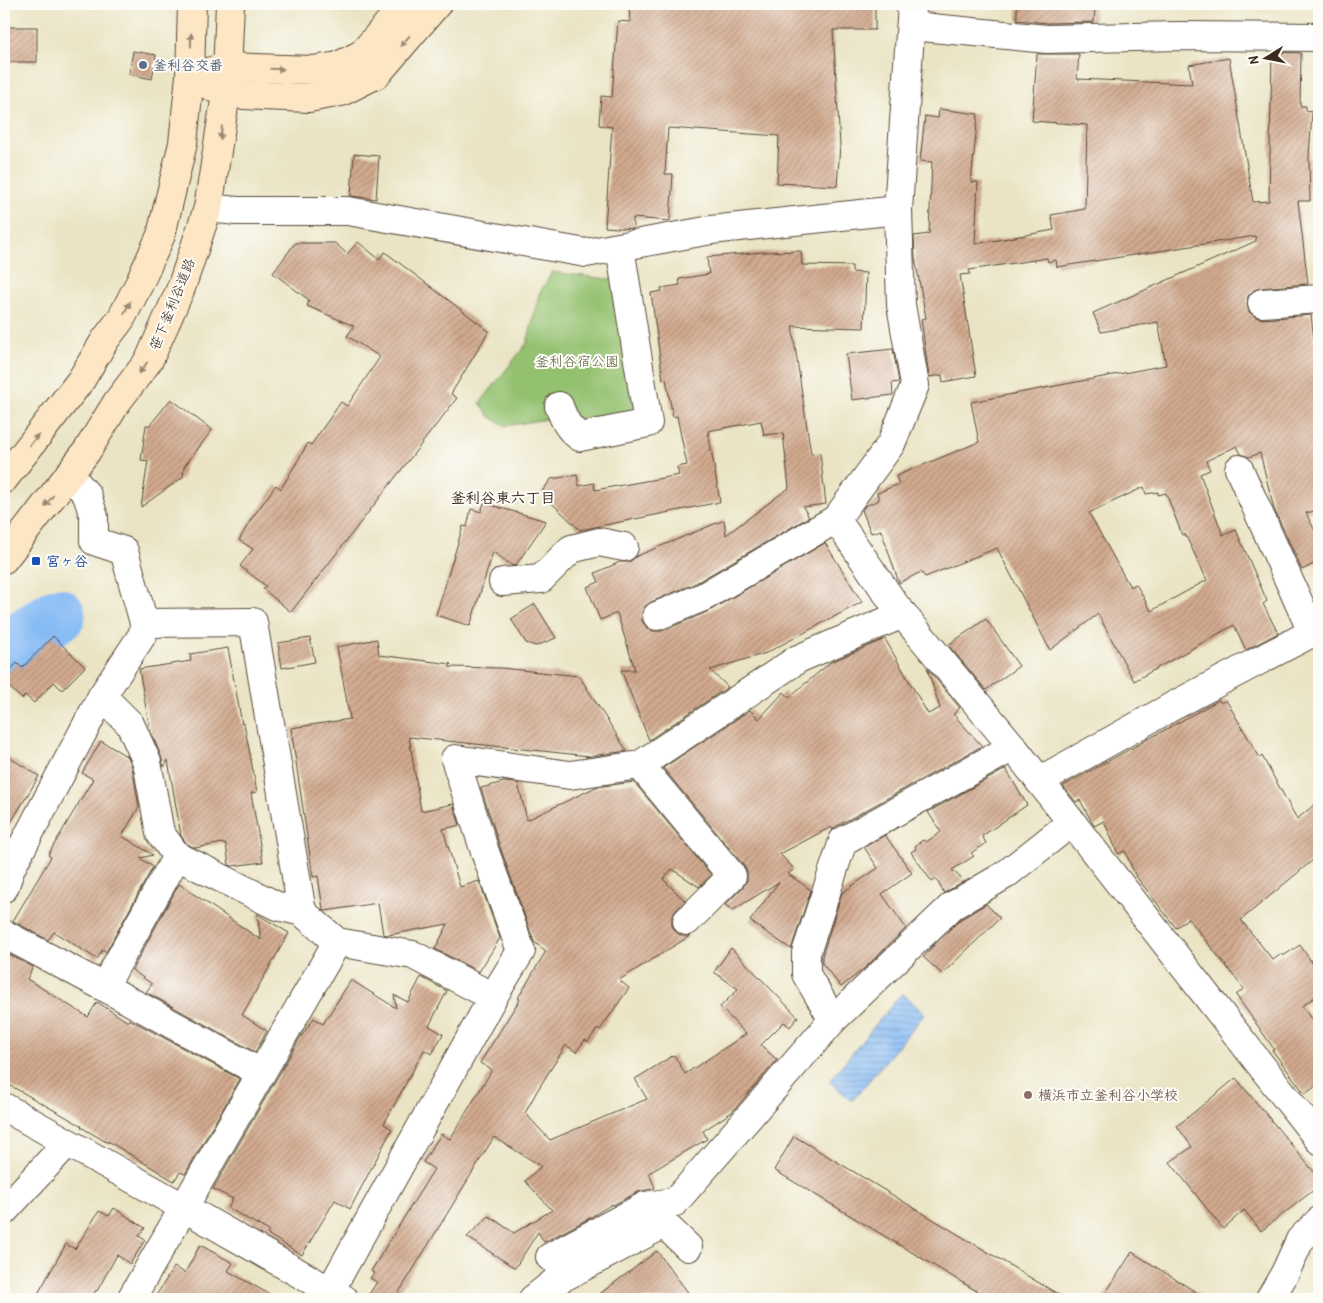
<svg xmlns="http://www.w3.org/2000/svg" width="1323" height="1303" viewBox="0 0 1323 1303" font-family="'Patrick Hand','Klee One',sans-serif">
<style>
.park{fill:#94c170;stroke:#687647}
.water{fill:url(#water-rules);stroke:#61728a}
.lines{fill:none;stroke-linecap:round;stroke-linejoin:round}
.river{stroke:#87bbf5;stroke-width:55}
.building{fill:url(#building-hatch);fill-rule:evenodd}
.street-casing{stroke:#554637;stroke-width:30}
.secondary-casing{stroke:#554637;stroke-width:30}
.street{stroke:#fff;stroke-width:28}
.secondary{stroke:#fce6c4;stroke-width:28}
.oneway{fill:#9c8871}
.service-dot{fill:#5c6f8a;stroke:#fdfcf7;stroke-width:2}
.transit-dot{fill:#1a4fb4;stroke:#fdfcf7;stroke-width:2}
.education-dot{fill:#8d6e63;stroke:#fdfcf7;stroke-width:2}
.labels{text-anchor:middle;stroke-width:4;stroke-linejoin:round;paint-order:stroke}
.service-label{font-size:14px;font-weight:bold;fill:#4e5e75;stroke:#fdfcf7;text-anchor:start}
.street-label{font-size:14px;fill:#3b2a1e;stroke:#fdfcf7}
.park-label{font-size:14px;fill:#5a5f3b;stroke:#fdfcf7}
.transit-label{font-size:14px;font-weight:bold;fill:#164399;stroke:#fdfcf7;text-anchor:start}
.education-label{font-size:14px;font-weight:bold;fill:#785e54;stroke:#fdfcf7;text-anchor:start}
.neighbourhood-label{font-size:15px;font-weight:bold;fill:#3b2a1e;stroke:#fdfcf7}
</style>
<defs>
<pattern id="water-rules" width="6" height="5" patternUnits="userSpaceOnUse" patternTransform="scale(1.25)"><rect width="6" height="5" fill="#87bbf5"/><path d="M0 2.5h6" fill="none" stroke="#7098c6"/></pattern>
<pattern id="building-hatch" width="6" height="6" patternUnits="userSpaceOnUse" patternTransform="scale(1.25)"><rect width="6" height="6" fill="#d2aa8f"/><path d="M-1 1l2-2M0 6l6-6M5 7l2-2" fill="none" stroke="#ac8b74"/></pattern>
</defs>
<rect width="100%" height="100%" fill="#fdfcf7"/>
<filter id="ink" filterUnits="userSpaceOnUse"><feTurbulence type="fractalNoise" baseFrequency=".02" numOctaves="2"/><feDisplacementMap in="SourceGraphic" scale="10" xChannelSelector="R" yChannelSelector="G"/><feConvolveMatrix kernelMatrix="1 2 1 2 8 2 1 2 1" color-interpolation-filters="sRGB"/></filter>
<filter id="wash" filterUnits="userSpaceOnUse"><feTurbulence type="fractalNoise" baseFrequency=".0096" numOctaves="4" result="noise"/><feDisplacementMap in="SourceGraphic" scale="20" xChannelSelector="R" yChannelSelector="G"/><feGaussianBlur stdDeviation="1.12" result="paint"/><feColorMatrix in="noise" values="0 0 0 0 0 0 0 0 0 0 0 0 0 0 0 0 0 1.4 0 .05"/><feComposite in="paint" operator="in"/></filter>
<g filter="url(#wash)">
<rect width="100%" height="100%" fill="#eae4c4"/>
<path class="park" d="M552 272 608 279 615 278 637 414 586 424 570 412 553 418 506 426 490 417 480 403 527 343 539 294Z"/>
<path class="water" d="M902 993 925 1014 852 1101 829 1081Z"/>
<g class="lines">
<path class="river" d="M4 649 58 615"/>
</g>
<g id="blocks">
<g class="building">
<path d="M629 4H875V30H833L840 145 837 186 777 183 779 136 668 128 665 174H673L670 221 633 218V229L605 227 612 127 599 125 601 96 612 97 618 21 630 22Z"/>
<path d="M1017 4H1095L1094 22 1048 23 1017 20Z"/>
<rect x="4" y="27" width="33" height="35"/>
<path d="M133 51 156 55 152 79 129 74Z"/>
<path d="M1272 52 1301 53 1300 106H1306V111L1312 112 1309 157 1310 201H1298L1308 284 1260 288 1254 290 1248 296 1247 305 1249 312 1256 317 1263 319 1311 315 1314 340H1319V510L1306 513 1319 539V561L1302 570 1274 509 1260 453 1249 457 1241 454 1237 446 1206 461 1210 470 1200 474 1223 535 1236 530 1267 601 1263 604 1278 633 1246 650 1234 625 1134 681 1098 614 1050 650 997 548 925 577 921 572 899 583 881 530 871 533 862 510 865 506 879 500 877 493 899 484 896 476 979 442 971 402 1166 365 1158 322 1101 332 1093 313 1256 241 1255 236 1057 267 1056 260 1048 262 1047 258 969 270 970 274 960 275 976 376 943 382 942 375 929 377 921 319 926 318 915 258 914 236 929 234 932 162 920 161 925 116 938 118 939 109 978 114 971 182H978L975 244 1054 230 1051 215 1085 209 1087 125 1032 121 1037 54H1079L1077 79 1192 84 1189 65 1229 58 1253 202 1269 201ZM1144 487 1146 494 1158 492V495L1166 493 1182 535 1185 534 1207 580 1151 611 1136 584 1130 587 1089 513Z"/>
<path d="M354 154 379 156 376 199 351 196Z"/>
<path d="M358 242 379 259 385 252 489 331 451 394 457 398 291 612 263 589 266 586 240 566 253 549 239 540 252 518 276 485 281 489 308 443 311 445 341 402 347 406 380 357 347 336 354 326 307 306 309 300 273 273 295 243H335L347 254Z"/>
<path d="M801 251 802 265 852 266V272L866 273 864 328 792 326 811 454 820 453 826 504 803 507 809 517 696 583 651 602 644 607 642 613V621L648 629 654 631H662L709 611 825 543 862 602 766 653 710 670 728 687 649 740 621 670H635L617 613 600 620 587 587 599 582 595 573 620 562H629L637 556 724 520 726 535 789 488 783 433 764 435 761 421 708 431 720 502 580 530 541 493 551 479 577 475 579 486 594 483 595 490 679 475 677 467 687 465 677 416 673 417 666 379 663 380 651 293 662 291 661 288 680 285 679 279 709 274 707 257 763 252Z"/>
<path d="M893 349 899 382 892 383 893 395 852 400 846 354Z"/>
<path d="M171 399 212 430 184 467 183 477 141 507 148 461 141 460 146 425H150Z"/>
<path d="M484 503 546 521 516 565 513 566 493 552 470 626 436 615 463 526 467 527 471 509 481 512Z"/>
<path d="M535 604 556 638 536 646 526 643 511 619Z"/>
<path d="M986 619 1019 666 986 690 948 645Z"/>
<path d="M53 636 85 667 62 690 54 682 34 703 25 695 22 699 4 682V677L17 663 22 668Z"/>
<path d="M310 638 315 662 282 668 278 643Z"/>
<path d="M377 639 379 655 451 664 449 667 501 668 579 676 627 751 585 757 589 756 409 737 421 811 453 804 460 825 443 829 460 887 479 881 500 938 479 972 435 949 448 924 388 935 383 934 378 903 325 911 323 909 318 876 313 877 291 728 350 719 337 647Z"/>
<path d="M885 639 928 714 940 708 927 668 960 708 953 714 982 746 835 827 833 830 831 827 780 854 794 869 788 874 811 890 791 949 750 921 779 882 733 910 725 905 743 887 747 880V872L744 866 663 768 750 710 759 719 784 692 789 697 831 662Z"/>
<path d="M228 648 242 724 244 723 257 792 251 793 263 862 232 866 229 865 226 844H223V843L195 848 187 844 181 836 168 760 164 767 161 756 150 730 139 669 191 661 190 654Z"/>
<path d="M1219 700 1221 703 1226 700 1260 758 1262 756 1297 819 1319 801V855L1241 920 1273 960 1281 954 1283 956 1300 945 1319 973V994L1302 1006 1319 1030V1084L1305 1094 1272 1050 1274 1049 1236 995 1244 989 1188 918 1176 928 1135 875 1125 851 1118 854 1104 821 1094 826 1080 800 1076 802 1063 786Z"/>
<path d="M101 741 128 757 132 767 139 807 122 836 153 855 140 858 153 867 106 952 103 949 97 959 54 932 48 940 13 921 51 857 48 855 93 779 82 773Z"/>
<path d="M4 754 39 776 4 834Z"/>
<path d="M1006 769 1027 805 982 836 986 843 971 853 974 856 952 870 964 881 944 893 936 879 932 882 911 852 916 849 915 846 923 840 926 842 941 832 928 812Z"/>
<path d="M504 782 518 783 527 820 596 787 634 782 711 875 699 887 672 869 663 879 685 901 676 910 672 916V926L676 932 682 936H690L619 980 629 988 600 1030 598 1028 588 1042 585 1040 576 1052 566 1045 537 1091 525 1113 550 1140 647 1099 635 1079 674 1055 685 1074 746 1034 720 1007 738 989 714 972 731 948 798 1017 790 1027 784 1022 761 1045 777 1060 732 1112 703 1131 707 1139 649 1173 655 1188 638 1192 613 1205 612 1204 588 1219 544 1242 538 1232 515 1268 467 1237 489 1216 514 1233 552 1210 525 1181 541 1166 494 1137 395 1299H366L377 1282 370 1278 374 1273 371 1271 434 1169 423 1162 441 1134 450 1139 492 1070 480 1063 520 999 518 998 546 951 534 942 500 847 481 788Z"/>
<path d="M885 835 912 873 882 894 906 928 867 966 841 987 822 963V956L842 893 878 868 864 847Z"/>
<path d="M179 884 261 940 257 914 289 933 242 1015 267 1031 255 1052 146 992 152 984 132 970Z"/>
<path d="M986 904 1000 918 942 974 923 957 933 946 961 919Z"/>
<path d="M4 952 33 967 27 979 88 1017 97 1002 128 1022 129 1019 240 1079 185 1174 180 1172 174 1181 108 1141V1143L81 1127 82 1126 4 1082Z"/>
<path d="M421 977 447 991 429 1026 443 1034 432 1054 424 1050 384 1124 392 1129 350 1209 335 1200 302 1255 267 1234 269 1231 228 1208 233 1199 213 1189 300 1038 314 1018 323 1024 351 980 396 1008 394 995 408 1002Z"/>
<path d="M1236 1078 1319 1178V1186L1261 1231 1244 1210 1223 1229 1170 1162 1192 1147 1177 1126Z"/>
<path d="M794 1136 1066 1299H990L774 1170Z"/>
<path d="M114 1208 145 1228 139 1236 145 1240 130 1264 117 1255 97 1291 96 1290 91 1299H35L66 1244 75 1249 99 1211 109 1216Z"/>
<path d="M200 1245 233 1263 228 1271 278 1299H154L174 1267 185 1273Z"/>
<path d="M657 1251 693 1299H593Z"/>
<path d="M1132 1252 1207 1299H1102Z"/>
</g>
</g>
</g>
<g filter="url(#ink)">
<use href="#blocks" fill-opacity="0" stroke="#554637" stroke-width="1"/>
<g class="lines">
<defs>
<g id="street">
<path d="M912 4 898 210 901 305 915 385 891 444 836 519 895 605 1013 747 1319 1140"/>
<path d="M911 26 1047 39 1178 36 1319 37"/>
<path d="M208 208 237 211H348L586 253 711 230 898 210"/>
<path d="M1262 303 1319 299"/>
<path d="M559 406C564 419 568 429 580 437L648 423 620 247"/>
<path d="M1239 469 1312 632"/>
<path d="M503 582 541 579 571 549 599 542 624 547"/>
<path d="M657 616 703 597 836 519"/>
<path d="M144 623 253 622 302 912"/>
<path d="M102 696 130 724 147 762 160 833 177 856 277 906 302 912 337 942 413 955 493 997"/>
<path d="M640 765 732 876 687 921"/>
<path d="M1039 781 1173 706 1319 629"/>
<path d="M4 888 11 868 102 696 143 634 144 623 124 551 94 541V517L87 495 69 474"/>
<path d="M4 934 104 987 261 1073"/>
<path d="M104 987 177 856"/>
<path d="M833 1020 806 974V953L843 841 1013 747"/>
<path d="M4 1107 183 1207 344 1299"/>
<path d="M4 1211 67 1143"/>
<path d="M550 1257 645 1206 675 1202 833 1020 952 906 1005 875 1072 822"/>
<path d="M330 1291 493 997 521 951 485 852 455 759 570 775 640 765 798 659 903 614"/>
<path d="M131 1299 337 942"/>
<path d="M533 1299 556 1281 664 1224 688 1247"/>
<path d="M1270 1299 1285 1273 1300 1240 1319 1221"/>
</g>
<g id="secondary">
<path d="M211 71 228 67 313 70 338 66 362 54 405 4"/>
<path d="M210 86 226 94 263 96 309 98 341 92 377 74 437 4"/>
<path d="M4 479 81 380 105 340 121 319 140 282 161 235 183 143 190 76 192 4"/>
<path d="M4 559 87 451 117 402 149 360 181 288 208 208 226 94 230 4"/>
</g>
</defs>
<use href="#street" class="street-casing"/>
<use href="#secondary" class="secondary-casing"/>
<use href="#street" class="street"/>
<use href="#secondary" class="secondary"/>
</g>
<defs><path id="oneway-solid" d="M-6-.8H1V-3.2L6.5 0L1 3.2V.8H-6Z" transform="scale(1.25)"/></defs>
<g class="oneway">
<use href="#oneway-solid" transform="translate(191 40) rotate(-89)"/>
<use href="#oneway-solid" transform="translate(405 41) rotate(131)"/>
<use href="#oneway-solid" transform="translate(277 69) rotate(2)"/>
<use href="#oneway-solid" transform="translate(221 133) rotate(98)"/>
<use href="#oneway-solid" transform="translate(127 308) rotate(-63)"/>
<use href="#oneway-solid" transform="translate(143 368) rotate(127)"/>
<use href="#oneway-solid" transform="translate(34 440) rotate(-52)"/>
<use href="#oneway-solid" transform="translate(49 501) rotate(127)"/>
</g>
</g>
<circle class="service-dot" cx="143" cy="65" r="5"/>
<rect class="transit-dot" x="31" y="556" width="10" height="10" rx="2.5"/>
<circle class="education-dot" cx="1028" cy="1095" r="5"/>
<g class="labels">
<g class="service-label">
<text x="153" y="70">釜利谷交番</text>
</g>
<g class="street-label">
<text transform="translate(172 304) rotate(-68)" y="5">笹下釜利谷道路</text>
</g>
<g class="park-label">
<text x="577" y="366">釜利谷宿公園</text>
</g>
<g class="transit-label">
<text x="46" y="566">宮ヶ谷</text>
</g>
<g class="education-label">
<text x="1038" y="1100">横浜市立釜利谷小学校</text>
</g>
<g class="neighbourhood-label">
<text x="503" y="503">釜利谷東六丁目</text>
</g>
</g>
<rect width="1323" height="1303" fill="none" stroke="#fdfcf7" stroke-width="20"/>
<g transform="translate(1266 58) rotate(260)" stroke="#fdfcf7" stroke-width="4" paint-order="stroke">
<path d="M0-4L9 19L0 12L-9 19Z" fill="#3b2a1e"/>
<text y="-8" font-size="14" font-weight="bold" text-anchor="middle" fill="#3b2a1e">N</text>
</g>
</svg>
